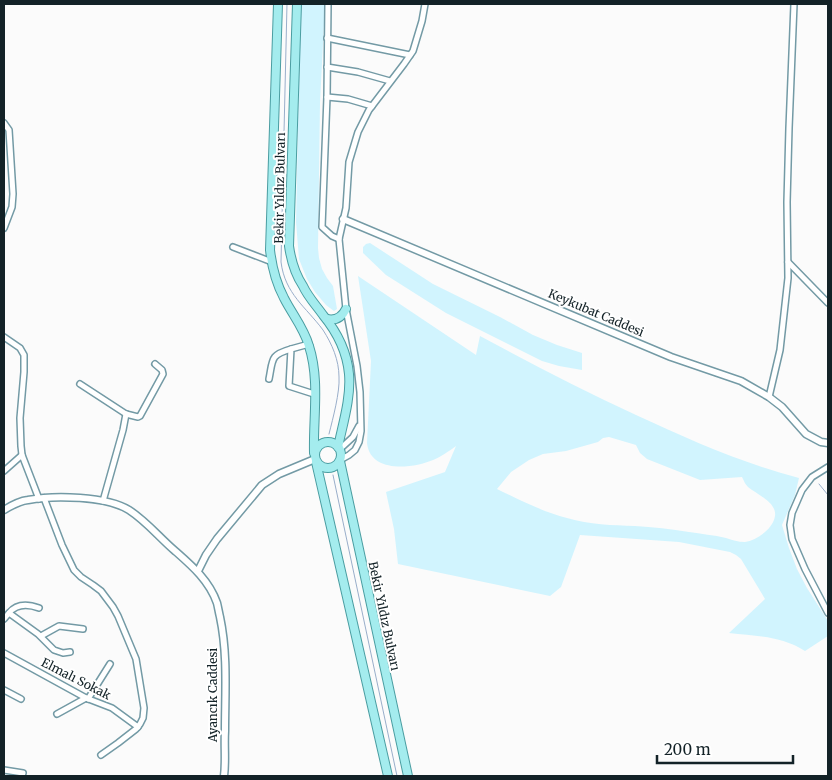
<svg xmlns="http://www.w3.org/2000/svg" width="832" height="780" viewBox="0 0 832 780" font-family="Merriweather,serif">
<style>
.green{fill:#d1f4fe;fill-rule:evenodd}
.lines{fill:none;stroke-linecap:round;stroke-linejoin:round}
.stream{stroke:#99aeca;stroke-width:1}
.minor-casing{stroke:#739aa5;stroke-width:8}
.tertiary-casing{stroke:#739aa5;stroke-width:9}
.primary-casing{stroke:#4a9da1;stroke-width:10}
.minor{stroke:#fff;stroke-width:5}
.tertiary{stroke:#fff;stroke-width:6}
.primary{stroke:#a4ecee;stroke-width:8}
.labels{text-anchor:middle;stroke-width:4;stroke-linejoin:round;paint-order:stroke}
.street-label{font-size:12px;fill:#132227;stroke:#fff}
</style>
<rect width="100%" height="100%" fill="#fbfbfb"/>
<g class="green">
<path d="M301 4H325L320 103 318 248 319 258 322 269 327 278 333 286 337 309 334 311 326 305 315 292 307 279 299 259 296 222 299 80Z"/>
<path d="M370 243 433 284 500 317 533 335 557 345 582 353V370L559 366 542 361 446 313 386 275 363 253V247L366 244Z"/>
<path d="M358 276 476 355 480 336C532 364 583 391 636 415 690 440 742 463 799 478L795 495 782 525 789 548 797 569 807 588 828 621V636L805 651C782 636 756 636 729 633L765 599 741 559 736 555 730 552 679 542 580 535 561 587 550 596 398 564 394 529 386 492 445 472 456 446C449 451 441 457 433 460 412 469 370 473 367 443L371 361ZM609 437 636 445 640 453 647 459 700 480 742 477C744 481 745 484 748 487 756 494 777 502 775 516 773 529 757 540 745 542 738 542 732 540 726 538 714 535 701 534 689 532 671 529 653 527 635 526 612 525 590 525 567 518 543 512 520 500 497 489L511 472 529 460 543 454 566 451 598 442 603 438Z"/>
</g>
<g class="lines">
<g class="stream">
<path d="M287 4 281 262C285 294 306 307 323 330 332 344 339 360 339 377 340 392 333 418 329 434"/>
<path d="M333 475 397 776"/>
<path d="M819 484 828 495"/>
</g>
<defs>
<g id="minor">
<path d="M328 4 327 97 322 227 332 236 339 239"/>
<path d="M327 38 410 55"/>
<path d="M327 67 358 72 390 81"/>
<path d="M327 97 348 99 372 106"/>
<path d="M4 123 9 130 13 194 12 207 4 228"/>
<path d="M233 247 272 262"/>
<path d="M788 262 828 303"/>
<path d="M4 337 20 348 24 355V372L20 418 21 446 22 455 39 499"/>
<path d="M309 344 291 349 289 386 314 394"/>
<path d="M269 379C273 359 270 355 291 349"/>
<path d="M80 384 126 414 138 417 140 416 163 374 162 370 155 364"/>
<path d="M769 397 780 350 788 278 787 202 789 128 794 4"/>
<path d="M340 449 353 437 359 426"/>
<path d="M340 460 349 455 355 450 359 442 361 431 360 392 357 366 346 309 339 239 346 208 349 162 358 132 369 110 404 64 413 51 422 21 425 4"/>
<path d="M828 467 812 477 802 490 792 513 790 525 792 539 805 569 828 613"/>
<path d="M4 471 22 455"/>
<path d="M44 498 62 545 74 570 81 577 93 585 101 591 113 607 118 616 136 659 144 708 143 718 140 724 136 729 118 743 101 755"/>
<path d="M103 501 123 430 126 414"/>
<path d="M9 613C17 603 28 604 39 608"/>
<path d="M4 619 9 613 38 634 54 650 63 653 70 652"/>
<path d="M41 636 59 626 83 629"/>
<path d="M4 653 86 698 112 708 138 727"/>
<path d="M4 690 21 699"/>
<path d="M88 699 110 664"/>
<path d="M57 714 86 698"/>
<path d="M4 770 23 773 22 776"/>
</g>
<g id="tertiary">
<path d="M343 219 671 357 741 381 769 397 782 407 806 434 821 442 828 443"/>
<path d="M4 510C12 505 19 501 28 500 54 495 107 496 129 510 146 521 159 537 174 550 191 565 209 580 217 603 218 607 219 613 220 617 228 655 225 693 225 731 224 746 226 761 224 776"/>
<path d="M198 571 206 555 217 539 262 485 279 474 315 459"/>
</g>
<g id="primary">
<path d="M278 4 270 250C272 267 276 283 284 298 292 314 304 328 309 346 320 380 313 418 314 453"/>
<path d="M297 4 289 246C291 260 295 274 303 286 308 297 316 305 323 315 337 332 347 352 349 374 351 398 343 423 338 447"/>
<path d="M327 319C336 321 342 317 346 309"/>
<circle cx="328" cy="455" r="13"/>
<path d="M340 461 408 776"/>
<path d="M316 462 388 776"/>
</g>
</defs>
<use href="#minor" class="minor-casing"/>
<use href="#tertiary" class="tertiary-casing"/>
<use href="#primary" class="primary-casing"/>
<use href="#minor" class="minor"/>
<use href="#tertiary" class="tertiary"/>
<use href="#primary" class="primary"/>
</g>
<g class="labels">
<g class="street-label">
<text transform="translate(280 188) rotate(-89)" y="4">Bekir Yıldız Bulvarı</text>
<text transform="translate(596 313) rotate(23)" y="4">Keykubat Caddesi</text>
<text transform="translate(384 616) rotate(78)" y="4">Bekir Yıldız Bulvarı</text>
<text transform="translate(76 679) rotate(27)" y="4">Elmalı Sokak</text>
<text transform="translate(213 695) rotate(-90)" y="4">Ayancık Caddesi</text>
</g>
</g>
<rect width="832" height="780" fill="none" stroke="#132227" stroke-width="10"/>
<path d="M657 755v8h136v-8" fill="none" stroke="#132227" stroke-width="2.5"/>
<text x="664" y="755" font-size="15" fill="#132227" stroke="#ffffff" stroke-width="4" paint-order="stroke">200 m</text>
</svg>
